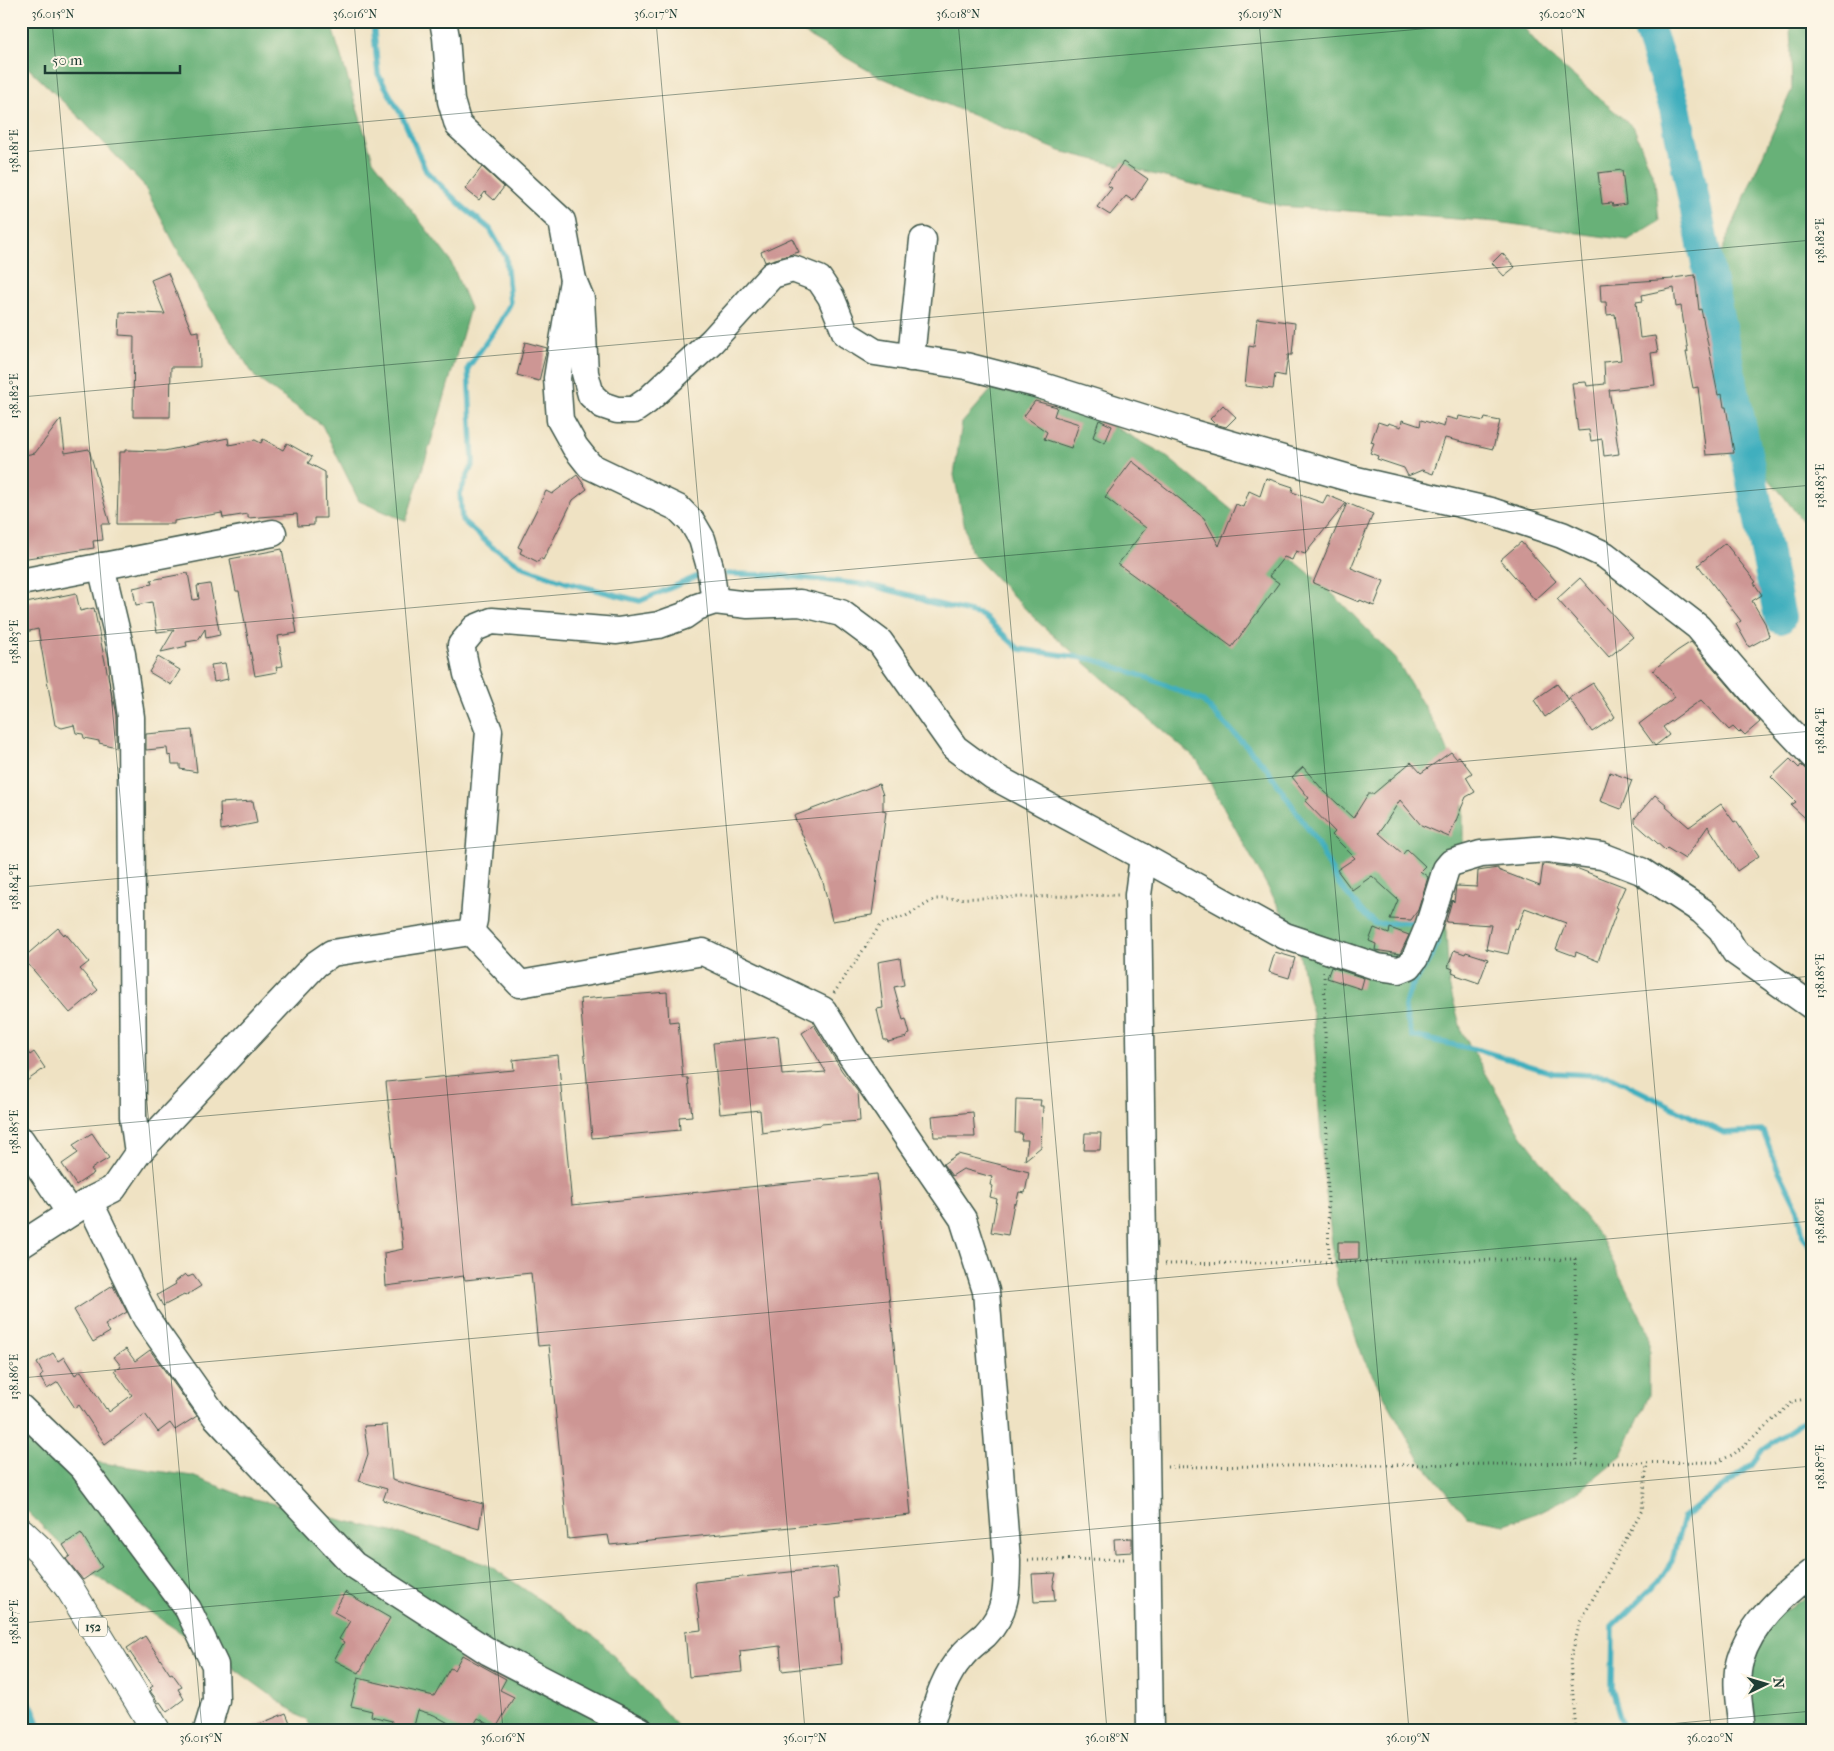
<svg xmlns="http://www.w3.org/2000/svg" width="1834" height="1751" viewBox="0 0 1834 1751" font-family="'IM FELL French Canon',serif">
<style>
.forest{fill:#68b178;stroke:#447756}
.lines{fill:none;stroke-linecap:round;stroke-linejoin:round}
.stream{stroke:#41afbe;stroke-width:5.5}
.river{stroke:#41afbe;stroke-width:32}
.building{fill:#cd9694}
.minor-casing{stroke:#3e5649;stroke-width:29}
.highway-casing{stroke:#3e5649;stroke-width:30}
.path{stroke:#3e5649;stroke-width:3;stroke-dasharray:1 4;stroke-linecap:butt}
.minor{stroke:#fff;stroke-width:26}
.highway{stroke:#fff;stroke-width:28}
.ticks{fill:none;stroke:#1f3d34;stroke-width:1;stroke-opacity:0.45}
.labels{text-anchor:middle;stroke-width:5;stroke-linejoin:round;paint-order:stroke}
.shield{fill:#fcf5e5;stroke:#617469;stroke-width:1}
.shield-label{font-size:12px;font-weight:bold;fill:#1f3d34}
.neatline{fill:none;stroke:#1f3d34;stroke-width:2}
.ticks-label{font-size:12px;text-anchor:middle;fill:#1f3d34}
</style>
<rect width="100%" height="100%" fill="#fcf5e5"/>
<filter id="ink" filterUnits="userSpaceOnUse"><feTurbulence type="fractalNoise" baseFrequency=".02" numOctaves="2"/><feDisplacementMap in="SourceGraphic" scale="10" xChannelSelector="R" yChannelSelector="G"/><feConvolveMatrix kernelMatrix="1 2 1 2 8 2 1 2 1" color-interpolation-filters="sRGB"/></filter>
<filter id="wash" filterUnits="userSpaceOnUse"><feTurbulence type="fractalNoise" baseFrequency=".0096" numOctaves="4" result="noise"/><feDisplacementMap in="SourceGraphic" scale="20" xChannelSelector="R" yChannelSelector="G"/><feGaussianBlur stdDeviation="1.12" result="paint"/><feColorMatrix in="noise" values="0 0 0 0 0 0 0 0 0 0 0 0 0 0 0 0 0 1.4 0 .05"/><feComposite in="paint" operator="in"/></filter>
<g filter="url(#wash)">
<rect width="100%" height="100%" fill="#efe2c3"/>
<g class="forest">
<path d="M21 21H330L373 160 450 260 470 308 440 413 406 521 359 501 322 425 255 377 200 292 143 184 80 118 21 61Z"/>
<path d="M783 21H1518L1543 50 1634 128 1655 181 1659 221 1628 240 1497 222 1281 206 1060 151 878 76Z"/>
<path d="M1788 21H1813V535L1785 498 1739 444 1714 357 1706 288 1757 168 1792 89 1790 24Z"/>
<path d="M992 389 1019 392 1087 412 1162 453 1325 586 1396 659 1443 739 1463 788V847L1445 912 1449 985 1462 1032 1522 1136 1601 1238 1649 1334V1396L1622 1455 1575 1494 1537 1513 1505 1524 1467 1517 1420 1460 1364 1360 1337 1285 1323 1168 1313 1018 1296 938 1198 761 1037 621 970 551 954 475 962 423Z"/>
<path d="M21 1380 46 1455 192 1476 246 1497 408 1536 490 1566 599 1640 681 1730H314L308 1722 232 1667 83 1567 21 1505Z"/>
<path d="M1813 1591V1730H1753L1751 1620 1789 1609Z"/>
</g>
<g class="lines">
<g class="stream">
<path d="M373 21 378 74 402 116 426 171 464 208 490 229 506 257 510 304 499 324 468 368 473 463 460 493 462 520 492 547 524 567 565 582 640 601 703 574"/>
<path d="M727 574 775 575 869 585 921 598 925 601 982 615 1019 649 1092 659 1151 679 1203 701 1266 767 1315 839 1338 883 1365 915 1376 924 1415 922"/>
<path d="M1439 929C1440 959 1409 977 1405 1006 1404 1014 1410 1027 1412 1036L1479 1050 1553 1073 1609 1076 1724 1133 1763 1131 1776 1165 1798 1209 1803 1237 1813 1252"/>
<path d="M1813 1374V1384"/>
<path d="M1624 1730 1612 1689 1613 1626 1659 1581 1672 1561 1683 1518 1752 1464 1763 1449 1813 1415"/>
</g>
<g class="river">
<path d="M1649 29 1675 108 1780 618"/>
<path d="M21 1714 27 1730"/>
</g>
</g>
<g id="blocks">
<g class="building">
<path d="M1123 162 1148 179 1133 201 1126 196 1110 215 1097 207 1112 188 1107 185Z"/>
<path d="M482 167 504 187 494 200 485 192 479 200 465 189Z"/>
<path d="M1622 170 1626 204 1613 206 1612 203 1602 204 1598 173Z"/>
<path d="M792 238 799 252 765 262 761 252Z"/>
<path d="M1502 253 1515 267 1504 276 1492 263Z"/>
<path d="M168 273 192 332 199 331 200 367H171L170 417H133L134 336 119 335 120 312 165 314 151 280Z"/>
<path d="M1695 275 1699 310 1701 309 1718 395 1722 394 1724 407H1726L1734 453 1706 455 1698 387 1693 388 1686 352H1688L1681 306 1676 307 1674 288 1642 295 1643 301 1636 302 1640 338 1655 336 1658 352 1651 353 1655 385 1609 390 1619 454 1604 456 1602 439 1591 441 1589 430 1578 431 1572 383 1586 382 1587 386 1605 384 1604 362 1621 360 1615 314 1607 315 1606 302H1601L1600 284 1673 279V278Z"/>
<path d="M1257 318 1295 323 1292 355H1288L1285 376 1275 374 1273 389 1245 386 1249 346 1254 347Z"/>
<path d="M525 342 547 348 539 381 517 375Z"/>
<path d="M1035 401 1057 407 1054 416 1079 424 1071 448 1044 439 1047 432 1024 416Z"/>
<path d="M1223 405 1236 417 1226 427 1215 424 1210 419Z"/>
<path d="M1459 416 1484 421 1485 418 1500 421 1493 449 1445 438 1433 474 1422 470 1408 476 1404 468 1377 459 1378 456 1370 453 1374 443 1371 442 1378 422 1387 425 1388 423 1401 427 1402 420 1420 426 1421 420 1444 427 1446 417 1458 420Z"/>
<path d="M61 419 65 453 89 449 110 524H101L103 540 93 541 94 548 21 559V463H26L25 455 35 453Z"/>
<path d="M1099 420 1112 426 1105 443 1093 437Z"/>
<path d="M228 438 229 445 255 440 261 443 263 439 283 450 287 443 312 457 308 463 325 472 326 518H314V525L298 526 297 514 248 518V514L223 518 222 513 174 521V524H117L119 452H125V450L164 451Z"/>
<path d="M1132 461 1204 518 1219 546 1236 504 1243 507 1249 491 1260 496 1266 478 1293 487 1292 492 1323 503 1327 495 1346 503 1305 554 1296 551 1292 560 1284 557 1269 576 1279 583 1232 647 1118 564 1146 528 1105 497Z"/>
<path d="M577 475 587 489 573 500 543 560 540 558 538 562 520 553 522 549 518 547 546 491 552 494Z"/>
<path d="M1347 503 1373 514 1351 568 1384 581 1374 606 1360 600 1359 602 1313 583Z"/>
<path d="M1521 542 1556 581 1535 600 1500 560Z"/>
<path d="M1725 543 1756 582 1754 583 1762 595 1752 601 1765 623 1769 636 1749 647 1736 624 1741 621 1698 565Z"/>
<path d="M282 549 297 633 278 636 283 666 276 667 277 672 255 676 239 591H236L230 559Z"/>
<path d="M188 573 193 600 199 599 197 586 210 584 220 635 206 638 205 629 198 640 186 642 187 646 161 652 174 630 157 632 152 602 136 605 133 588 152 584 151 580Z"/>
<path d="M1580 578 1633 637 1609 657 1557 599Z"/>
<path d="M76 593 80 611 94 608 116 715V747L99 743V741L84 738 83 734 76 733 74 725 62 728 55 725 38 629 21 633V604Z"/>
<path d="M1691 642 1760 722 1745 735 1741 731 1739 733 1733 727 1729 730 1701 700 1663 727 1669 735 1655 746 1639 724 1675 697 1653 670 1677 651Z"/>
<path d="M158 657 180 670 171 685 149 672Z"/>
<path d="M225 663 228 679 214 682 211 665Z"/>
<path d="M1593 683 1615 717 1592 732 1569 698Z"/>
<path d="M1557 684 1569 700 1545 717 1534 700Z"/>
<path d="M192 730 197 772 180 769V764H172L171 755 168 756 167 748 146 750V734Z"/>
<path d="M1451 752 1456 758 1459 756 1472 773 1466 777 1475 792 1466 797 1449 837 1421 825 1400 800 1379 833 1403 854 1407 849 1425 866 1420 871 1428 877 1418 910 1411 920 1390 919 1398 900 1372 876 1352 890 1337 870 1355 858 1332 835 1335 832 1305 801 1309 798 1292 777 1303 767 1323 790 1353 818 1368 794H1373L1411 762 1421 773Z"/>
<path d="M1790 759 1799 768 1801 765 1813 776V825L1791 805 1796 802 1771 777Z"/>
<path d="M1610 772 1632 780 1621 809 1600 801Z"/>
<path d="M879 784 883 795V811L886 812 872 915 832 921 823 882 794 816Z"/>
<path d="M1655 795 1667 805 1666 807 1689 827 1721 804 1734 822 1736 821 1759 856 1737 871 1708 826 1685 859 1667 848 1665 850 1635 823V818Z"/>
<path d="M253 801 257 823 221 830 220 803Z"/>
<path d="M1543 864 1576 868 1625 887 1616 907 1618 908 1598 961 1576 952 1575 956 1556 949 1566 923 1525 908 1517 929 1514 928 1508 954 1486 949 1491 925 1446 922 1452 900 1454 902 1456 886 1477 887 1478 871 1498 868V870L1540 886Z"/>
<path d="M58 928 64 935 65 933 89 962 80 969 98 990 70 1013 23 958Z"/>
<path d="M1374 928 1389 934 1390 928 1409 935 1400 954 1375 950 1376 944 1369 941Z"/>
<path d="M1454 950 1465 954 1466 952 1488 959 1479 983 1456 975 1457 974 1452 972 1453 969 1448 967Z"/>
<path d="M1275 952 1295 958 1289 978 1269 972Z"/>
<path d="M900 958 904 985 894 987 903 1020 906 1019 910 1034 907 1035V1037L888 1042 887 1040H884L878 1014 877 1009 883 1008 878 962Z"/>
<path d="M1331 967 1364 978 1361 989 1327 978Z"/>
<path d="M667 992 669 1022 678 1021 683 1078H688L692 1116 679 1117 680 1130 592 1138 580 999Z"/>
<path d="M814 1025 842 1071 858 1092 860 1121 821 1124V1125L762 1133 760 1110 720 1114 713 1043 778 1036 782 1075 826 1072 802 1033Z"/>
<path d="M21 1043 30 1055 34 1052 45 1068 21 1085Z"/>
<path d="M558 1055 572 1205 877 1174 911 1515 610 1545 608 1535 568 1539 549 1345 538 1346 531 1273 465 1280 464 1276 386 1286 384 1253 403 1249 386 1082 514 1070 513 1060Z"/>
<path d="M1016 1099 1041 1100 1040 1106H1043L1041 1147 1025 1160 1028 1140H1021L1022 1133H1015Z"/>
<path d="M973 1112 975 1137H934L932 1116Z"/>
<path d="M92 1133 109 1158 91 1169 94 1173 76 1185 62 1164 78 1153 73 1145Z"/>
<path d="M1085 1133H1101L1100 1150H1084Z"/>
<path d="M958 1154 1029 1172 1025 1193 1019 1192 1016 1204 1014 1203 1008 1235 991 1232 997 1199 990 1197 993 1186 990 1185 992 1177 963 1169 952 1176 943 1164Z"/>
<path d="M1338 1242H1359V1259L1338 1260Z"/>
<path d="M185 1274 188 1277 193 1275 201 1286 185 1296 184 1295 163 1306 157 1295 176 1284 175 1282Z"/>
<path d="M113 1285 127 1312 105 1325 110 1332 93 1342 74 1310Z"/>
<path d="M126 1349 135 1361 150 1350 197 1416 175 1430 170 1423 158 1432 145 1414 105 1444 79 1405 75 1408 58 1382 47 1389 40 1377 43 1374 37 1363 53 1353 58 1361 64 1357 75 1375 81 1371 106 1409 107 1408 109 1412 132 1395 114 1371 121 1366 114 1357Z"/>
<path d="M387 1425 392 1480 483 1504 479 1529 383 1500 387 1489 359 1481 368 1454 364 1426Z"/>
<path d="M81 1533 102 1567 83 1580 66 1559 70 1556 63 1545Z"/>
<path d="M1132 1538V1552L1115 1553 1114 1539Z"/>
<path d="M837 1567 840 1598H836L842 1664 782 1671 780 1646 740 1651 742 1672 689 1677 685 1632 701 1630 695 1582Z"/>
<path d="M1056 1573 1053 1585 1055 1601 1034 1602 1032 1574Z"/>
<path d="M345 1592 390 1618 359 1673 334 1660 344 1642 339 1639 350 1621 334 1612Z"/>
<path d="M145 1636 170 1674 172 1673 182 1687 178 1689 184 1699 167 1712 160 1702 158 1703 156 1699 150 1691 152 1690 150 1688 153 1686 127 1648Z"/>
<path d="M462 1655 506 1679 500 1690 514 1697 496 1728 478 1718 471 1730H461L434 1715 418 1710 413 1730H390L392 1721 371 1716 372 1711 351 1706 358 1678 434 1696 450 1668 454 1670Z"/>
<path d="M286 1713 293 1730H247V1729Z"/>
</g>
</g>
</g>
<g filter="url(#ink)">
<use href="#blocks" fill-opacity="0" stroke="#3e5649" stroke-width="1"/>
<g class="lines">
<defs>
<g id="minor">
<path d="M443 21 446 37 451 101 458 125 562 221 573 280 557 378 560 420 575 447 590 466 678 508 692 522 702 539 710 567 715 601"/>
<path d="M573 280 581 299 585 373 591 395 602 405 617 410H634L647 401 712 341 772 275 793 269 819 279 831 297 846 334 875 352 966 366 1036 384 1192 433 1356 480 1491 511 1562 535 1605 555 1698 627 1761 701 1813 756"/>
<path d="M911 358 923 240"/>
<path d="M21 582 273 533"/>
<path d="M1143 857 1138 895 1150 1730"/>
<path d="M471 932 520 984 703 952 823 1010 846 1048 963 1219 986 1291 1007 1560C1007 1589 1007 1613 985 1635 977 1642 968 1648 962 1656 943 1677 937 1703 929 1730"/>
<path d="M21 1140 70 1213"/>
<path d="M138 1153 316 964 332 953 471 932 474 920 489 731 467 674 461 645 475 628 492 621 617 631 659 625 684 616 697 607 715 601 748 605 800 603 841 613 880 642 955 748 993 776 1143 857 1285 936 1378 967 1399 970 1409 966 1415 958 1428 927 1446 869 1451 863 1481 854 1548 849 1602 856 1641 871 1702 911 1721 929 1735 952 1813 1007"/>
<path d="M89 1201 146 1318 215 1416 354 1565 489 1652 640 1730"/>
<path d="M21 1245 89 1201 113 1189 138 1153 133 1117 131 717 122 654 101 566"/>
<path d="M21 1408 83 1468 188 1609 215 1665 216 1700 207 1730"/>
<path d="M1742 1730C1740 1709 1734 1680 1740 1660 1751 1623 1783 1595 1813 1572"/>
</g>
<path id="highway" d="M21 1532 40 1550 70 1589 156 1730"/>
</defs>
<use href="#minor" class="minor-casing"/>
<use href="#highway" class="highway-casing"/>
<g class="path">
<path d="M1324 972 1329 1262"/>
<path d="M834 993 881 924 906 916 935 899 1118 895"/>
<path d="M1165 1264 1575 1259 1577 1464"/>
<path d="M1167 1467 1717 1462 1734 1454 1794 1401 1813 1398"/>
<path d="M1028 1560 1127 1559"/>
<path d="M1576 1730 1570 1661 1580 1622 1642 1510 1647 1463"/>
</g>
<use href="#minor" class="minor"/>
<use href="#highway" class="highway"/>
</g>
</g>
<path class="ticks" d="M52 21 202 1730M354 21 503 1730M656 21 805 1730M958 21 1107 1730M1259 21 1409 1730M1561 21 1711 1730M21 152 1512 21M21 397 1813 240M21 642 1813 485M21 887 1813 731M21 1132 1813 976M21 1378 1813 1221M21 1623 1813 1466M1602 1730 1813 1711"/>
<g class="labels">
<rect class="shield" x="79" y="1617.5" width="28" height="19" rx="4"/>
<g class="shield-label">
<text x="93" y="1631">152</text>
</g>
</g>
<rect width="1834" height="1751" fill="none" stroke="#fcf5e5" stroke-width="55"/>
<g transform="translate(1766 1684) rotate(85)" stroke="#fcf5e5" stroke-width="4" paint-order="stroke">
<path d="M0-4L9 19L0 12L-9 19Z" fill="#1f3d34"/>
<text y="-8" font-size="14" font-weight="bold" text-anchor="middle" fill="#1f3d34">N</text>
</g>
<path d="M45 65v8h135v-8" fill="none" stroke="#1f3d34" stroke-width="2.5"/>
<text x="52" y="65" font-size="15" fill="#1f3d34" stroke="#fcf5e5" stroke-width="4" paint-order="stroke">50 m</text>
<rect x="28" y="28" width="1778" height="1696" class="neatline"/>
<g class="ticks-label">
<text x="53" y="18">36.015°N</text>
<text x="355" y="18">36.016°N</text>
<text x="656" y="18">36.017°N</text>
<text x="958" y="18">36.018°N</text>
<text x="1260" y="18">36.019°N</text>
<text x="1562" y="18">36.020°N</text>
<text transform="translate(14 151) rotate(-90)" y="4">138.181°E</text>
<text transform="translate(1820 241) rotate(-90)" y="4">138.182°E</text>
<text transform="translate(14 396) rotate(-90)" y="4">138.182°E</text>
<text transform="translate(1820 486) rotate(-90)" y="4">138.183°E</text>
<text transform="translate(14 642) rotate(-90)" y="4">138.183°E</text>
<text transform="translate(1820 731) rotate(-90)" y="4">138.184°E</text>
<text transform="translate(14 887) rotate(-90)" y="4">138.184°E</text>
<text transform="translate(1820 976) rotate(-90)" y="4">138.185°E</text>
<text transform="translate(14 1132) rotate(-90)" y="4">138.185°E</text>
<text transform="translate(1820 1221) rotate(-90)" y="4">138.186°E</text>
<text transform="translate(14 1377) rotate(-90)" y="4">138.186°E</text>
<text transform="translate(1820 1467) rotate(-90)" y="4">138.187°E</text>
<text transform="translate(14 1622) rotate(-90)" y="4">138.187°E</text>
<text x="201" y="1742">36.015°N</text>
<text x="503" y="1742">36.016°N</text>
<text x="805" y="1742">36.017°N</text>
<text x="1107" y="1742">36.018°N</text>
<text x="1408" y="1742">36.019°N</text>
<text x="1710" y="1742">36.020°N</text>
</g>
</svg>
